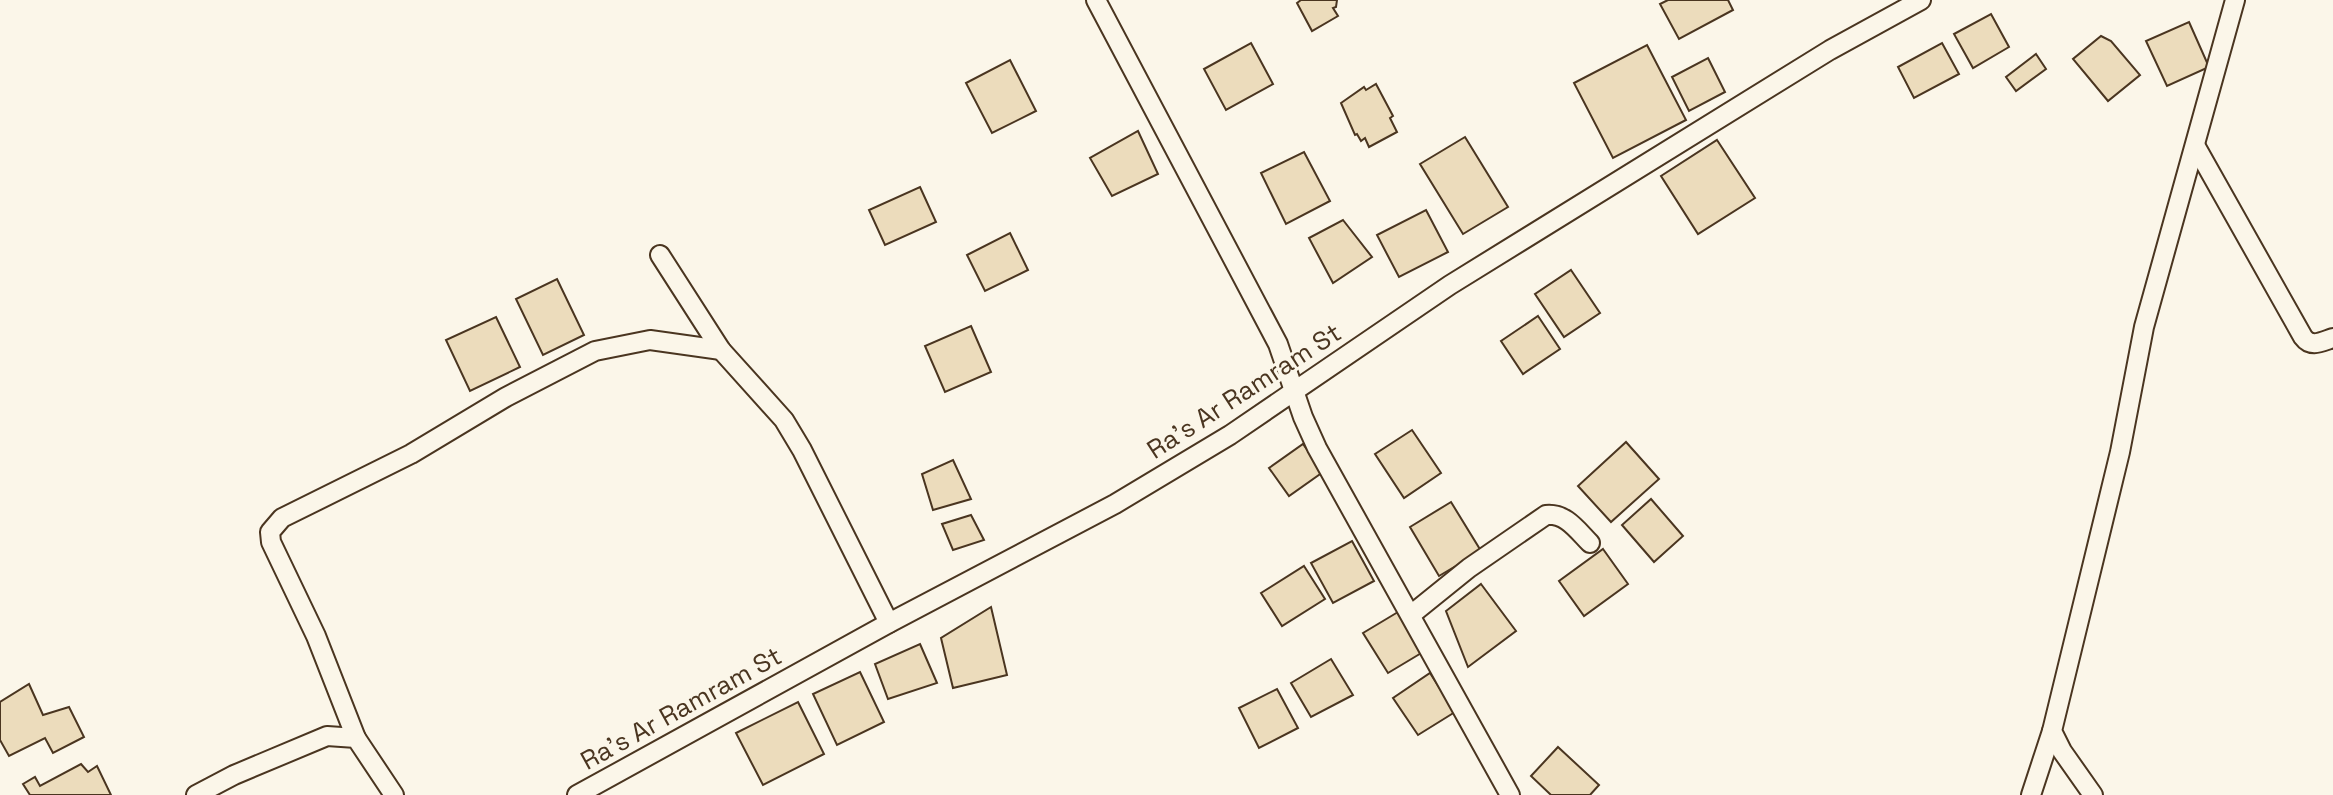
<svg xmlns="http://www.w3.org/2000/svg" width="2333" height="795" viewBox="0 0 2333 795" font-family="'Space Grotesk',sans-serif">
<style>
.building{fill:#ecdcbc;stroke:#4a3520;stroke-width:2}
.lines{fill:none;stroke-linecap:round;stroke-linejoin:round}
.street-casing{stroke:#4a3520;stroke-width:22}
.street{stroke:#fbf6e9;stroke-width:18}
.labels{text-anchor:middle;stroke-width:6;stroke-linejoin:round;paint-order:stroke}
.street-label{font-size:26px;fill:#4a3520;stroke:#fbf6e9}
</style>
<rect width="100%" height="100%" fill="#fbf6e9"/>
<g class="building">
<path d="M1301 0H1337L1336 7 1333 8 1338 16 1312 31 1297 3Z"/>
<path d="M1668 0H1728L1733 10 1679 39 1660 4Z"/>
<path d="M1991 14 2009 47 1973 68 1954 34Z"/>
<path d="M2189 22 2209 67 2167 86 2146 41Z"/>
<path d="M2101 36 2111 41 2140 75 2108 101 2073 59Z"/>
<path d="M1251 43 1273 84 1226 110 1204 69Z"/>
<path d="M1942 43 1959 74 1914 98 1898 67Z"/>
<path d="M1647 45 1686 120 1613 158 1574 83Z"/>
<path d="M2036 54 2046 69 2016 91 2006 77Z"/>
<path d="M1708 58 1725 92 1689 111 1672 77Z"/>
<path d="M1010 60 1036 111 992 133 966 83Z"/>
<path d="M1376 84 1393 116 1390 118 1397 132 1369 147 1365 138 1361 141 1357 134 1355 135 1341 103 1364 87 1366 90Z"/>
<path d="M1138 131 1158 174 1112 196 1090 158Z"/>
<path d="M1465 137 1508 207 1463 234 1420 164Z"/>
<path d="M1717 140 1755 198 1698 234 1661 176Z"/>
<path d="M1304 152 1330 201 1286 224 1261 173Z"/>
<path d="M920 187 936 222 885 245 869 210Z"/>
<path d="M1426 210 1448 252 1399 277 1377 235Z"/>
<path d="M1343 220 1372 257 1333 283 1309 238Z"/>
<path d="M1010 233 1028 270 985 291 967 255Z"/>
<path d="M1571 270 1600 313 1564 337 1535 294Z"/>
<path d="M557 279 584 335 543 355 516 299Z"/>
<path d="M1538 316 1560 349 1523 374 1501 341Z"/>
<path d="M496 317 520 367 470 391 446 340Z"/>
<path d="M971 326 991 372 945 392 925 346Z"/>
<path d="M1412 430 1441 473 1404 498 1375 454Z"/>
<path d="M1626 442 1659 479 1611 522 1578 486Z"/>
<path d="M1303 444 1323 472 1289 496 1269 468Z"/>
<path d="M953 460 971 499 933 510 922 474Z"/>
<path d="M1651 499 1683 536 1654 562 1622 525Z"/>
<path d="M1451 502 1481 551 1439 576 1410 527Z"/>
<path d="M971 515 984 540 953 550 942 524Z"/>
<path d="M1352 541 1374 581 1333 603 1311 563Z"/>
<path d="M1603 549 1628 584 1584 616 1559 581Z"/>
<path d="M1304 566 1325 599 1282 626 1261 593Z"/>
<path d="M1481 584 1516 631 1468 667 1446 611Z"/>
<path d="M991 607 1007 675 953 688 941 638Z"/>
<path d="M1398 612 1423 652 1388 673 1363 633Z"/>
<path d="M920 644 937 683 888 699 875 664Z"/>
<path d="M1331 659 1353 695 1311 717 1291 683Z"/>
<path d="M860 672 884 722 837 745 813 694Z"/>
<path d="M1430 673 1455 712 1418 735 1393 698Z"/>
<path d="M29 684 43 715 69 707 84 737 53 753 45 738 9 756 0 740V702Z"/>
<path d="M1277 689 1298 728 1259 748 1239 708Z"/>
<path d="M798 702 824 754 763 785 736 733Z"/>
<path d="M1558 747 1599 785 1590 795H1551L1531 776Z"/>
<path d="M81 764 88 772 97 766 111 795H30L23 784 35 777 40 786Z"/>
</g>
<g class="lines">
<defs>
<g id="street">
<path d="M1096 0 1278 344 1303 417 1317 448 1510 795"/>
<path d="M2196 147 2303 337C2311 348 2321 342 2333 338"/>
<path d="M660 255 721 350 784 420 802 450 889 623"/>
<path d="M1412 614 1469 568 1546 515C1566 513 1577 530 1590 543"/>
<path d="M356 738 316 636 271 542 270 532 282 518 411 454 506 397 595 351 650 340 721 350"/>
<path d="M196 795 234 775 327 736 356 738 394 795"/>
<path d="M577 795 889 623 1115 504 1230 435 1450 285 1830 50 1921 0"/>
<path d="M2031 795 2052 731"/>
<path d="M2093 795 2062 751 2052 731 2120 452 2144 327 2235 0"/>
</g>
</defs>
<use href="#street" class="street-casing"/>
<use href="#street" class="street"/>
</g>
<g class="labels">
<g class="street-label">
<text transform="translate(1244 391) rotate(-33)" y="9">Ra’s Ar Ramram St</text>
<text transform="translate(681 708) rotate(-29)" y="9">Ra’s Ar Ramram St</text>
</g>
</g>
</svg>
